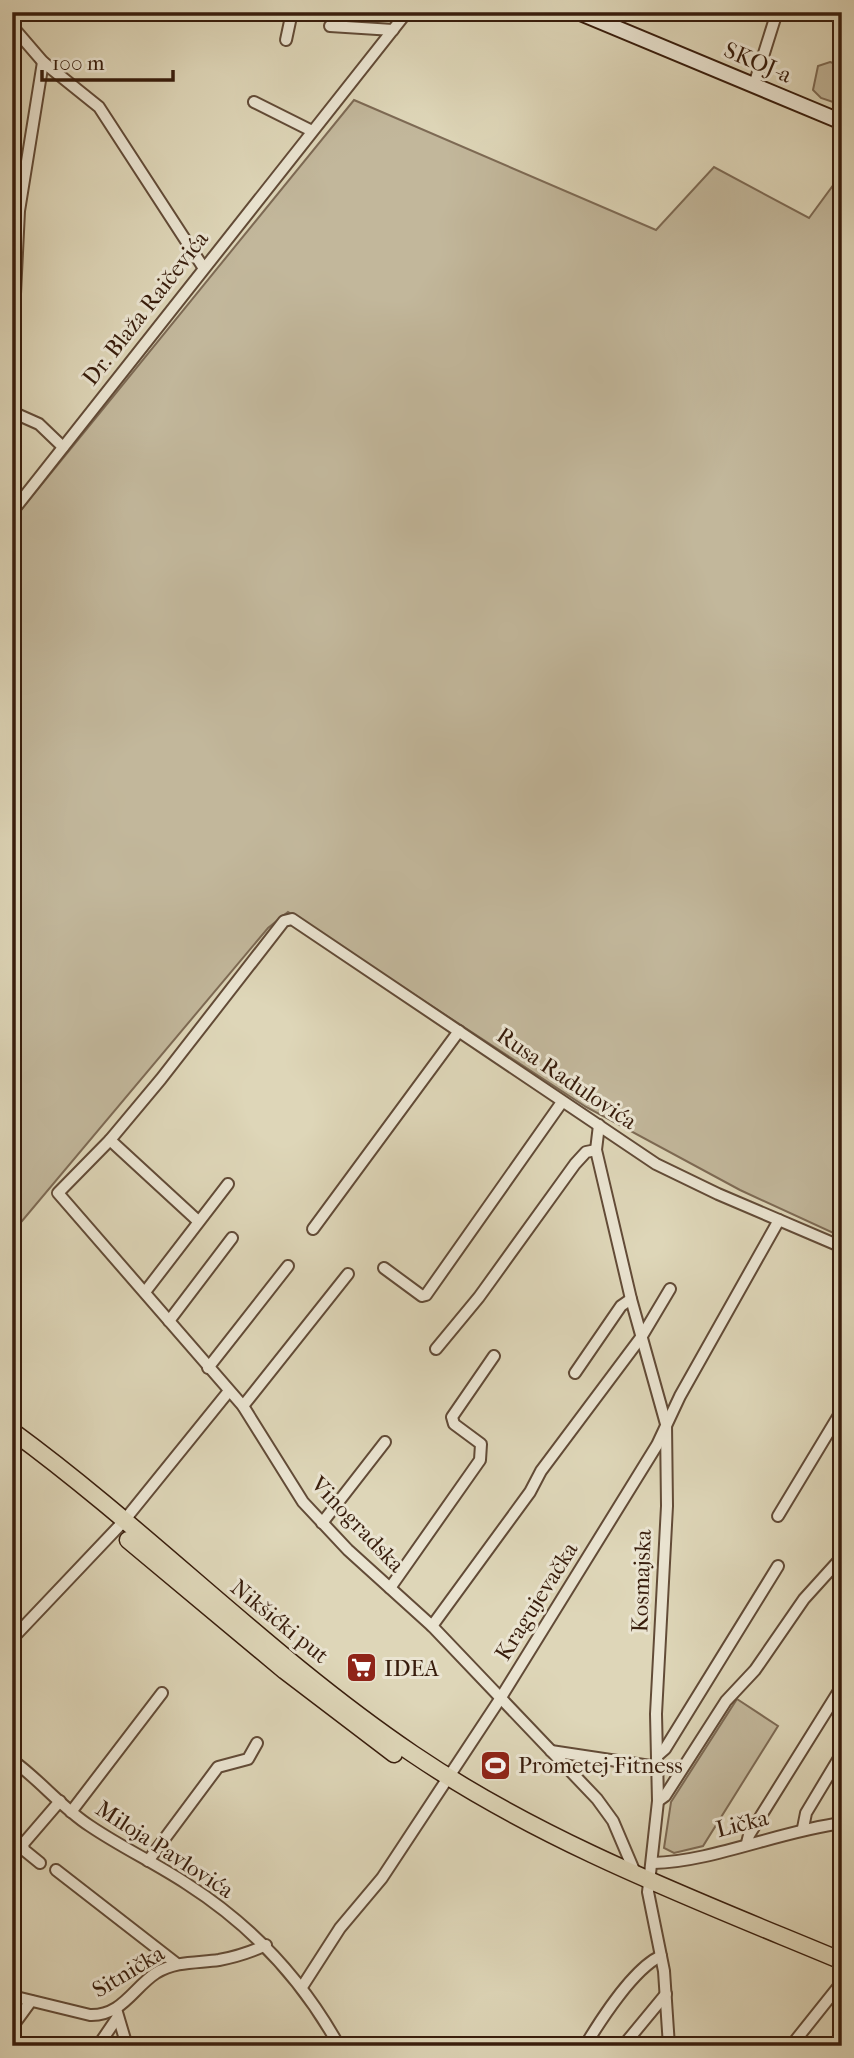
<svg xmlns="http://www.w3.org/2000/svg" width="854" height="2058" viewBox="0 0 854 2058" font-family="'IM FELL French Canon',serif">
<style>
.green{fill:#c2b79b;stroke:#7d6a54;stroke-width:2}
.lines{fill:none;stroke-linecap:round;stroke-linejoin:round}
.street-casing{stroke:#624b37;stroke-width:14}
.secondary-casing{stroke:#381d0c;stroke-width:18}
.primary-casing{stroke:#381d0c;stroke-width:19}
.street{stroke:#eae4d1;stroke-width:10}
.secondary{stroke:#eae4d1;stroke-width:14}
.primary{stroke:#ded6b8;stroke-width:16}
.labels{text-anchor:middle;stroke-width:6;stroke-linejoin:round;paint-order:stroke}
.street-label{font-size:23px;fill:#381d0c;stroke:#eae4d1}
.poi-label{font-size:23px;fill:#381d0c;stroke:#eae4d1;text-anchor:start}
</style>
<rect width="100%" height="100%" fill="#ded6b8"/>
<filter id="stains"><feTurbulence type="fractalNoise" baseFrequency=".00286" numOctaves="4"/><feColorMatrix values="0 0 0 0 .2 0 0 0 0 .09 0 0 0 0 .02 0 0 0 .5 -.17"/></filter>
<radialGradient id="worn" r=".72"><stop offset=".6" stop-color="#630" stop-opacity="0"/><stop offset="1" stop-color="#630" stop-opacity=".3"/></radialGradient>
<g class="green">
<path d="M830 62 842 66V105L821 98 813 90 818 66Z"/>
<path d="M354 100 656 230 714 167 809 218 837 180 842 184V1237L740 1190 586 1107 288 912 268 928 12 1233V521Z"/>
<path d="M737 1699 778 1726 703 1846 674 1853 664 1848 671 1802Z"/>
</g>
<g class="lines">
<defs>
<g id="street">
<path d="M12 26 43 62 99 107 203 267"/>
<path d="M330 26 393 30"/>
<path d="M286 40 292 12"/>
<path d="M754 85 777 12"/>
<path d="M254 102 312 131"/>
<path d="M12 356 19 211 43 62"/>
<path d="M12 373 15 413"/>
<path d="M12 412 39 424 63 447"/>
<path d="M12 512 407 12"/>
<path d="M599 1125 596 1150 631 1299 666 1424 667 1506 656 1714 658 1801 648 1892 664 1971 669 2046"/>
<path d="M110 1140 198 1221"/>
<path d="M313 1229 459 1031"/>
<path d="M384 1268 422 1296 426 1295 562 1102"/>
<path d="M145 1292 228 1184"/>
<path d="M169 1321 232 1238"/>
<path d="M436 1349 479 1297 575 1164 586 1152 596 1150"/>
<path d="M208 1368 288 1266"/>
<path d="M575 1373 621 1306 631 1299"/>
<path d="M243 1406 348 1274"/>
<path d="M778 1516 842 1410"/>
<path d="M322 1523 385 1442"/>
<path d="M390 1588 480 1460 481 1444 454 1424 452 1417 494 1356"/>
<path d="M432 1626 530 1492 541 1471 642 1336 670 1289"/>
<path d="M12 1639 123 1522 229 1391"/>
<path d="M551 1751 657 1767"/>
<path d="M657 1756 665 1749 778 1566"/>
<path d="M12 1760C40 1780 61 1807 90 1826 121 1847 155 1863 187 1884 251 1925 302 1979 339 2046"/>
<path d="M658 1801 665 1796 726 1701 755 1670 804 1599 842 1557"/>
<path d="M71 1812 162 1693"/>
<path d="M803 1828 806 1813 842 1753"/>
<path d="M747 1843 749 1835 842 1686"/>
<path d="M148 1861 218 1767 248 1759 257 1743"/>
<path d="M40 1863 24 1850 23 1844 60 1801"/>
<path d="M653 1863C711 1862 780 1831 842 1823"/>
<path d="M56 1870 177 1964"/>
<path d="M636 1875 613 1821 597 1799 432 1626 348 1550 303 1502 243 1406 58 1193 110 1140 161 1079 284 921 292 919 656 1164 718 1194 842 1247"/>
<path d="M302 1987 340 1928 382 1878 500 1699 657 1445 680 1396 779 1220"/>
<path d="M12 1996 90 2015C122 2016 133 1988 156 1973 176 1961 197 1963 219 1960 235 1957 251 1952 266 1945"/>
<path d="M116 2009 127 2046"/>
<path d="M12 2027 31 2001"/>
<path d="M98 2046 117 2018"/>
<path d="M585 2046C600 2021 634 1968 661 1956"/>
<path d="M623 2046 666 1994"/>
<path d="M791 2046 842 1982"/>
</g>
<path id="secondary" d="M578 12 842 122"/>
<g id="primary">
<path d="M12 1431C150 1532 271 1658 413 1754 544 1843 696 1900 842 1961"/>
<path d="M128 1540 285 1671 394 1754"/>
</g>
</defs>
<use href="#street" class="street-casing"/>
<use href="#secondary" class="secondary-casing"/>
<use href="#primary" class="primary-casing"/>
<use href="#street" class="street"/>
<use href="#secondary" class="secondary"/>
<use href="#primary" class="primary"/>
</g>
<defs>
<symbol id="supermarket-square" viewBox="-11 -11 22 22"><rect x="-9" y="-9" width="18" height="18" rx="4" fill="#8f2418" stroke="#eae4d1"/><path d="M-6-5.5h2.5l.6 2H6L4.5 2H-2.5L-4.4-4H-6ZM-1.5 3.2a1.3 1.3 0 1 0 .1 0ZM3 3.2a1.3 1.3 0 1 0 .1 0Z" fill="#fff"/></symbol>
<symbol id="stadium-square" viewBox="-11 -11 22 22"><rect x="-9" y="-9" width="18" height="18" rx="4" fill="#8f2418" stroke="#eae4d1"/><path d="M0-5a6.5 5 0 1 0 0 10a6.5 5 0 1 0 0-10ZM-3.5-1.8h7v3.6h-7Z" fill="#fff"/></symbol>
</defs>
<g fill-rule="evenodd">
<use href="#supermarket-square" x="344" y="1650" width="35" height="35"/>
<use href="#stadium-square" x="478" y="1748" width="35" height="35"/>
</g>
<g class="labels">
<g class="street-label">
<text transform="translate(758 62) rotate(23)" y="8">SKOJ-a</text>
<text transform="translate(145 308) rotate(-52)" y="8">Dr. Blaža Raičevića</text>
<text transform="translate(567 1078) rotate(34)" y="8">Rusa Radulovića</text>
<text transform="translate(358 1524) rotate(46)" y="8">Vinogradska</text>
<text transform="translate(641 1581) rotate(-88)" y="8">Kosmajska</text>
<text transform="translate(536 1601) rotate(-58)" y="8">Kragujevačka</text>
<text transform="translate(280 1621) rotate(39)" y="8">Nikšićki put</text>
<text transform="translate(742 1823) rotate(-14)" y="8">Lička</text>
<text transform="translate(165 1849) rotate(33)" y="8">Miloja Pavlovića</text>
<text transform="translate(128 1971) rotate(-31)" y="8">Sitnička</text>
</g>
<g class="poi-label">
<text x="384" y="1676">IDEA</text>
<text x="518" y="1773">Prometej Fitness</text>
</g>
</g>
<rect width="854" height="2058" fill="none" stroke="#ded6b8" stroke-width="42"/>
<rect x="14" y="14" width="826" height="2030" fill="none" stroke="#381d0c" stroke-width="3.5"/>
<rect x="21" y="21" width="812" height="2016" fill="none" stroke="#381d0c" stroke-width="2"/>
<path d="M42 70v10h131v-10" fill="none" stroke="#381d0c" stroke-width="3.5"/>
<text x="52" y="70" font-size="21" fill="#381d0c" stroke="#eae4d1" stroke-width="5" paint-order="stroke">100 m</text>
<rect width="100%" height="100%" filter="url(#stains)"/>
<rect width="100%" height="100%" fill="url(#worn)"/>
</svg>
